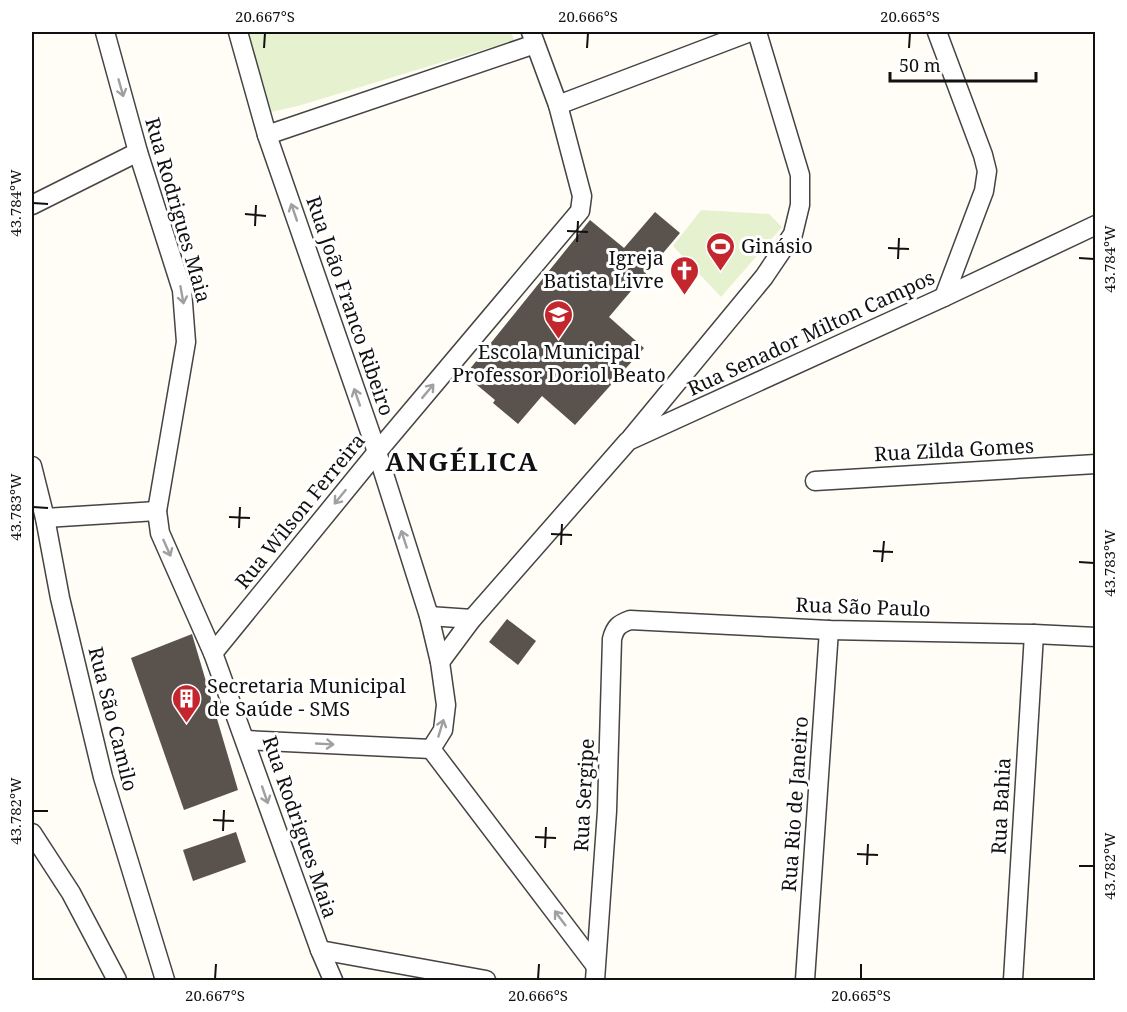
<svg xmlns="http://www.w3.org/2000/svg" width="1127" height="1012" viewBox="0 0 1127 1012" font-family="'Noto Serif',serif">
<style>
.pitch{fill:#e6f2cf}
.building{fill:#5a524d}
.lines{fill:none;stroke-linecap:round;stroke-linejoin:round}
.minor-casing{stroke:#444;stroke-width:21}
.minor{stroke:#fff;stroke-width:18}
.oneway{stroke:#a0a0a0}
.ticks{fill:none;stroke:#111;stroke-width:2}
.labels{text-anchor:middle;stroke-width:6;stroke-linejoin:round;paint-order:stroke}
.street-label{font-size:20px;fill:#111;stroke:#fff}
.poi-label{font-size:20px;fill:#111;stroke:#fff;text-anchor:start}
.district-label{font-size:26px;font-weight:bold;letter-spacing:1.5px;fill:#111;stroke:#fff}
.neatline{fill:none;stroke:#111;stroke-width:2}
.ticks-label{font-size:15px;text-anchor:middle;fill:#111}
</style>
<rect width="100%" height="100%" fill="#fffdf5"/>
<g class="pitch">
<path d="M246 32H511L515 42 489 48 298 106 271 112Z"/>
<path d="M701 210 769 214 782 227 721 297 673 246Z"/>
</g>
<g class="building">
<path d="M655 212 680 233 609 317 644 348 575 425 542 396 518 424 493 403 495 400 465 375 590 220 624 248Z"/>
<path d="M507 619 536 641 518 665 489 642Z"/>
<path d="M192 634 238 790 184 810 131 658Z"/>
<path d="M236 832 246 862 193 881 183 850Z"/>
</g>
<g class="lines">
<defs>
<g id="minor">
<path d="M105 32 138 152 182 290 186 342 157 511 160 533 213 653 320 950 333 980"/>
<path d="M238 32 267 135 377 452 429 616 440 662 446 705 443 730 431 749 595 965"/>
<path d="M937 32 983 155 987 171 984 191 944 297"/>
<path d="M558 105 750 32"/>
<path d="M267 135 535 44"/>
<path d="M32 205 138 152"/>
<path d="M631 438 764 277 793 234 800 205V175L757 32"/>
<path d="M32 466 45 518 60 598 103 777 165 980"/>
<path d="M815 481 1096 464"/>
<path d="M45 518 157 511"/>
<path d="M429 616 472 619"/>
<path d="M213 653 377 452 580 211 582 196 558 105 531 32"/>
<path d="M440 662 472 619 628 441 944 297 1096 225"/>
<path d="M246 740 431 749"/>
<path d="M32 833 71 893 117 980"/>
<path d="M320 950 486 980"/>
<path d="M595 980 607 811 612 639C615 627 619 624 630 620L829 630 1034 634 1096 637"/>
<path d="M805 980 829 630"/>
<path d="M1013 980 1034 634"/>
</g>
</defs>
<use href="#minor" class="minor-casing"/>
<use href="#minor" class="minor"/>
</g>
<defs><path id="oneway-shaft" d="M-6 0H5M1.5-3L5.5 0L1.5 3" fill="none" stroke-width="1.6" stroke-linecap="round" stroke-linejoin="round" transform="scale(1.5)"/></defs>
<g class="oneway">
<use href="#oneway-shaft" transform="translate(121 88) rotate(74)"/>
<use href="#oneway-shaft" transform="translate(294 212) rotate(-109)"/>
<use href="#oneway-shaft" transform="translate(182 295) rotate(80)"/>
<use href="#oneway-shaft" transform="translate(428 391) rotate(-50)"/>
<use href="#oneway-shaft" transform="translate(357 397) rotate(-109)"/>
<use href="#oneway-shaft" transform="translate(340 497) rotate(129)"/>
<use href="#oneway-shaft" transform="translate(404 539) rotate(-108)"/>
<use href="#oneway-shaft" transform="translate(167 548) rotate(66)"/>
<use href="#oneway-shaft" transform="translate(441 728) rotate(-73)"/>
<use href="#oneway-shaft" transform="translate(325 744) rotate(3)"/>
<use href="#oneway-shaft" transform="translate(265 795) rotate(71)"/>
<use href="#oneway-shaft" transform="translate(560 918) rotate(-127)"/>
</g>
<path class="ticks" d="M264 48 265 33M587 48 588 33M909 48 910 33M33 203 48 204M245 214 266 216M255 226 256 205M567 231 588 232M577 242 578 221M888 248 909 249M1079 258 1094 259M898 259 899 238M33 507 48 508M229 517 250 518M239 528 240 507M551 534 572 535M561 545 562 524M873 551 893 552M882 562 884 541M1079 562 1094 563M33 811H48M213 820 234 821M223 831 224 810M535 837 556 838M545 848 546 827M857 854 878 855M867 865 868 844M1079 866H1094M215 979 216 964M538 979 539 964M861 979V964"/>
<defs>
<symbol id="stadium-pin" viewBox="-11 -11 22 30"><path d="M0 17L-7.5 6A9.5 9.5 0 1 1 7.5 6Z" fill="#c4262e" stroke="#fff"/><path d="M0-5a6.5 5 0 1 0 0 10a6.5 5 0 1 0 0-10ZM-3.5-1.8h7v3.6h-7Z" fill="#fff"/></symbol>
<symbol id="church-pin" viewBox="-11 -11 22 30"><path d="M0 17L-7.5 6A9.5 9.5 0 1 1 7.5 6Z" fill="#c4262e" stroke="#fff"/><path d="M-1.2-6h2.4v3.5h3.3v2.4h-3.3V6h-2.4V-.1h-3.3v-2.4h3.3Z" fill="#fff"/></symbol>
<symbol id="school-pin" viewBox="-11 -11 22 30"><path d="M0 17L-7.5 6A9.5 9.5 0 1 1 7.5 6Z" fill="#c4262e" stroke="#fff"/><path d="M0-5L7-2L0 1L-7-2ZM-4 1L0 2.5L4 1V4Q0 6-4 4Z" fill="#fff"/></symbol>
<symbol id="building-pin" viewBox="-11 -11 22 30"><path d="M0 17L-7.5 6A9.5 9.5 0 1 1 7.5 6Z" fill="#c4262e" stroke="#fff"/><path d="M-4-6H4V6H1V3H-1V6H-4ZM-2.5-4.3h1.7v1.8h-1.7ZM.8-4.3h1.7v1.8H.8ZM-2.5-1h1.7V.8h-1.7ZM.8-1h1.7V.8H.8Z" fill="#fff"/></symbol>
</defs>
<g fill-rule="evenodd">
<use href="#stadium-pin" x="704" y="230" width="33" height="45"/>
<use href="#church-pin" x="668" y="254" width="33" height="45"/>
<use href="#school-pin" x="542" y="298" width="33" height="45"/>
<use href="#building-pin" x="170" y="682" width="33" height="45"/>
</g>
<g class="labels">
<g class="street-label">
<text transform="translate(178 210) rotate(74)" y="7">Rua Rodrigues Maia</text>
<text transform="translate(350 306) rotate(71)" y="7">Rua João Franco Ribeiro</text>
<text transform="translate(811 333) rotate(-25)" y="7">Rua Senador Milton Campos</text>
<text transform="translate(954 450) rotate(-3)" y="7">Rua Zilda Gomes</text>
<text transform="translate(300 511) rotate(-51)" y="7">Rua Wilson Ferreira</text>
<text transform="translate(863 607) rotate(2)" y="7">Rua São Paulo</text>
<text transform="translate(113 719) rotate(76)" y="7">Rua São Camilo</text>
<text transform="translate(584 795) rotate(-87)" y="7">Rua Sergipe</text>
<text transform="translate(795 804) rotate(-86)" y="7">Rua Rio de Janeiro</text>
<text transform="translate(1001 806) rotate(-87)" y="7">Rua Bahia</text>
<text transform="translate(300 827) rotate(71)" y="7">Rua Rodrigues Maia</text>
</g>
<g class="poi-label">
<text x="741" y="253">Ginásio</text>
<text x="664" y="265" text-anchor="end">Igreja<tspan x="664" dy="23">Batista Livre</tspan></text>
<text x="559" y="359" text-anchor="middle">Escola Municipal<tspan x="559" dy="23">Professor Doriol Beato</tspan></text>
<text x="207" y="693">Secretaria Municipal<tspan x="207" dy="23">de Saúde - SMS</tspan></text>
</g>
<g class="district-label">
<text x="462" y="471">ANGÉLICA</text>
</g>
</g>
<rect width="1127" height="1012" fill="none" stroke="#ffffff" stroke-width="66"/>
<path d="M890 72v9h146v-9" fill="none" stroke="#111111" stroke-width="3"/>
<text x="899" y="72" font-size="18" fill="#111111" stroke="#ffffff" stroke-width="4.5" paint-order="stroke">50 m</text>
<rect x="33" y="33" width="1061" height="946" class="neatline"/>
<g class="ticks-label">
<text x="265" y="22">20.667°S</text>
<text x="588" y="22">20.666°S</text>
<text x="910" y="22">20.665°S</text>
<text transform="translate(16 203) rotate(-90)" y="5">43.784°W</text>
<text transform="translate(1110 259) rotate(-90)" y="5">43.784°W</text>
<text transform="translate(16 507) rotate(-90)" y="5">43.783°W</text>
<text transform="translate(1110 563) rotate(-90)" y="5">43.783°W</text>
<text transform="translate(16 811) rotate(-90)" y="5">43.782°W</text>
<text transform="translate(1110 866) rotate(-90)" y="5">43.782°W</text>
<text x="215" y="1001">20.667°S</text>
<text x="538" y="1001">20.666°S</text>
<text x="861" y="1001">20.665°S</text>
</g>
</svg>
